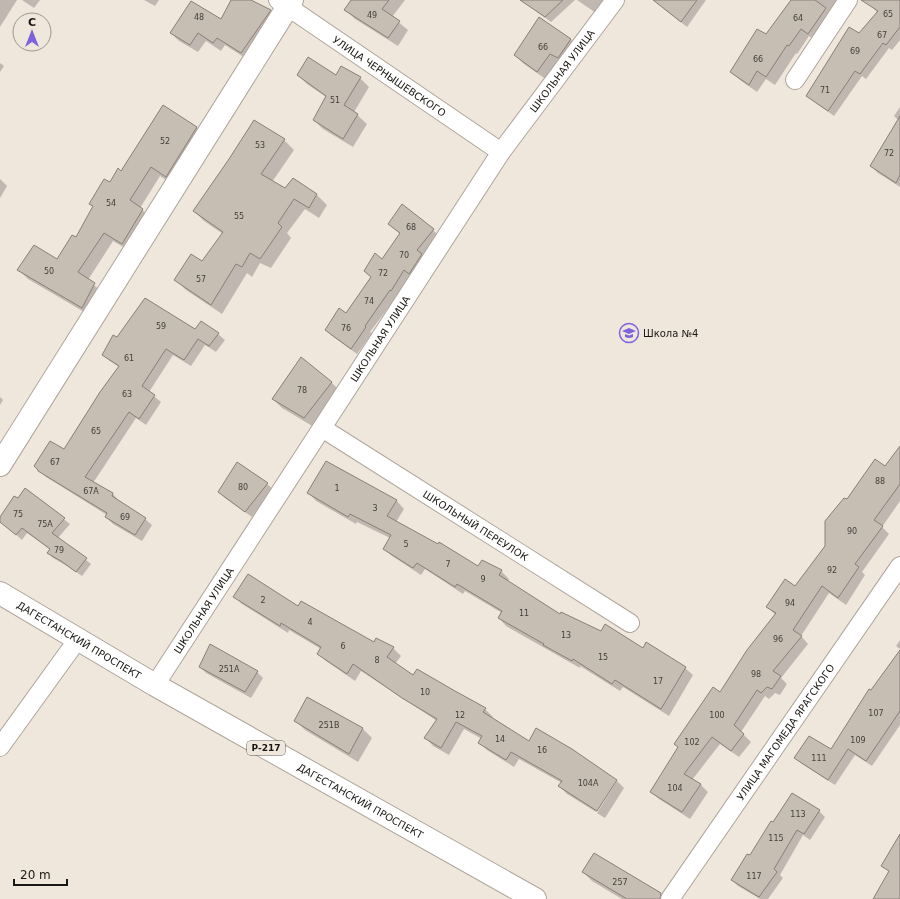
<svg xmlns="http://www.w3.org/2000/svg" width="900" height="899" viewBox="0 0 900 899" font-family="'DejaVu Sans',sans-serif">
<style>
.shadow{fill:#0003}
.building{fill:#c6bdb3;stroke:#888077}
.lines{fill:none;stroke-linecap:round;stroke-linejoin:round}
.street-casing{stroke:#ada59b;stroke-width:20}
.secondary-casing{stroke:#ada59b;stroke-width:24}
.highway-casing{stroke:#ada59b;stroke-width:24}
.street{stroke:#fff;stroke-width:18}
.secondary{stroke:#fff;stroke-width:22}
.highway{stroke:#fff;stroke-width:22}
.labels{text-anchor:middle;stroke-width:3;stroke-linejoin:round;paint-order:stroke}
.number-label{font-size:8px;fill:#44403b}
.shield{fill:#f0e7dc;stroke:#5a554f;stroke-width:1}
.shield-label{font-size:9px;font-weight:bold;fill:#191713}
.street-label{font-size:10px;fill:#191713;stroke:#f0e7dc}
.poi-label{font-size:10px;fill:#191713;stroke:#f0e7dc;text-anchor:start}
</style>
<rect width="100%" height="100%" fill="#f0e7dc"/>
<g class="shadow">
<path d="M0 0H17L0 27Z"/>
<path d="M22 0H40L34 8Z"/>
<path d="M144 0H159L155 6Z"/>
<path d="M233 0H249L270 11 278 19 250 61 225 45 221 51 206 41 198 52 179 41 171 33 221 21Z"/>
<path d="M352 0H405L392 17 408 30 398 46 355 19 345 9Z"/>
<path d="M521 0H575L551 22Z"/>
<path d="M577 0H611L599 15Z"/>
<path d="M660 0H706L687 27 664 9 658 3Z"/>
<path d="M792 0H846L817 41 809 36 797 54 796 53 775 85 766 79 757 92 740 80 731 72 766 36Z"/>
<path d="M875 0H900V40L892 50 889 48 866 79 862 76 834 116 813 101 807 95 878 13 871 6Z"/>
<path d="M539 18 571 40 580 49 547 80 524 64 515 55Z"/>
<path d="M0 63 4 66 0 72Z"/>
<path d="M298 75 360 78 369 87 354 112 367 124 353 147 323 129 314 120 326 97 307 84Z"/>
<path d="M163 106 197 128 206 137 175 186 160 176 140 208 152 219 132 252 113 241 88 280 103 293 91 316 28 279 19 270 57 260 77 239 93 207 90 204 121 172Z"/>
<path d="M900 107V187L878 173 871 166 898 120 894 116Z"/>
<path d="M284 140 294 150 272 182 285 189 293 179 317 195 327 205 319 218 305 209 287 233 291 238 271 268 260 263 252 277 247 273 222 314 186 290 176 280 202 262 223 234 204 221 194 211Z"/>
<path d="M0 179 7 186 0 198Z"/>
<path d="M389 224 433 230 439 236 398 296H397L370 332 372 333 357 354 332 336 326 330 347 315 372 278 382 260 400 234Z"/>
<path d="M195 331 218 334 225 340 216 352 205 345 191 366 173 355 149 392 161 402 146 425 136 418 93 483 113 494 119 501 145 519 152 525 142 541 113 524 106 517 107 515 46 477 39 470 64 451 119 367 110 361 103 355 117 338Z"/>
<path d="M301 359 332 383 341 392 314 427 282 408 273 399Z"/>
<path d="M0 397 3 400 0 405Z"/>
<path d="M900 448V501L882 527 889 534 862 572 865 575 846 605 829 593 801 636 808 644 781 678 787 684 780 695 775 693 769 699 765 696 741 732 751 742 739 757 720 744 692 780 701 785 708 792 690 819 659 799 651 792 775 615 768 607 795 587 826 546 847 501 885 468Z"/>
<path d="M326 462 397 501 404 509 396 522 479 567 501 571 509 579 507 582 560 616 685 668 693 675 669 716 623 687 620 691 580 666V668L506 626 499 618 502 613 465 591 463 594 425 569 421 575 392 556 384 549 390 538 357 522 356 524 316 501 309 493Z"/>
<path d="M267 484 273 489 252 517 225 498 219 492Z"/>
<path d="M25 489 70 524 58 538 91 564 82 576 67 566 53 558 48 553 51 550 27 533 22 540 0 521V519Z"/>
<path d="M234 596 298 608 374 643 377 639 393 648 401 656 395 664 413 677 485 709 493 717 492 719 529 742 615 780 596 812 567 794 559 786 562 783 519 759 514 767 487 750 479 742 482 739 464 729 449 755 433 746 426 738 437 721 361 671 355 681 326 661 318 654 321 649 289 630 288 633 242 604Z"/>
<path d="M900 640V649L896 646Z"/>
<path d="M900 652V725L872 766 855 755 835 785 802 764 796 758 831 751Z"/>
<path d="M200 667 257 672 263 678 251 698 206 673Z"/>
<path d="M308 698 363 729 372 738 358 762 305 730 296 721Z"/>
<path d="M617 781 624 788 605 818 597 813Z"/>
<path d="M819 811 825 817 810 840 803 835 780 875 783 878 768 899H760L738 886 732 880 774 824Z"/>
<path d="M583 872 657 892 664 899H622L592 881Z"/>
</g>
<g class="building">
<path d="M231 0H251L271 10 241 53 217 38 213 43 198 33 190 45 170 33 191 1 221 19Z"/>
<path d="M351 0H389L382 9 400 21 388 38 344 10Z"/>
<path d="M520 0H563L545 17Z"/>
<path d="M653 0H697L681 22Z"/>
<path d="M791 0H815L826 8 808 34 801 29 789 46 787 45 766 77 757 71 749 85 730 72 757 29 766 34Z"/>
<path d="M861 0H900V27L886 45 883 43 860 74 855 71 828 111 806 96 849 27 859 33 878 11Z"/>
<path d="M539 17 571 39 558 58 550 54 537 72 514 55Z"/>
<path d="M308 57 336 75 341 66 361 77 344 105 358 114 343 139 313 120 326 96 297 75Z"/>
<path d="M163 105 197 127 166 177 151 167 130 200 143 209 122 244 104 233 78 272 95 283 82 308 17 270 34 245 57 259 72 235 76 237 93 206 89 204 104 179 110 182 118 168 121 171Z"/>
<path d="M900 116V175L896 183 870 166Z"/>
<path d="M254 120 285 139 261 174 285 188 293 178 317 194 309 208 294 199 278 223 282 227 260 259 250 253 242 267 236 264 211 305 174 280 191 254 202 261 223 232 193 211 229 159Z"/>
<path d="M402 204 434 229 417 250 422 254 409 274 404 270 391 291 390 290 365 326 366 327 351 349 325 330 339 308 346 313 371 277 364 271 375 253 382 259 400 233 388 224Z"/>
<path d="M145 298 195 329 201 321 219 333 209 346 198 339 184 360 166 349 142 386 155 395 139 419 129 412 85 477 113 493 112 496 146 518 135 535 105 517 107 513 38 471V470L34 466 50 441 64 449 100 392 119 366 102 355 113 335 117 337Z"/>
<path d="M301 357 332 382 304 418 272 399Z"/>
<path d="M900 446V484L874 520 883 526 855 564 859 567 838 598 822 586 793 630 802 636 773 671 781 676 772 689 767 687 761 693 757 690 734 725 744 734 731 751 712 737 684 774 701 784 682 812 650 792 678 747 674 744 713 687 720 692 747 650 776 613 766 607 785 579 795 586 825 546V521L844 498 847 499 875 459 885 466Z"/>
<path d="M326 461 397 500 387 516 438 544 439 542 478 566 482 560 502 570 499 575 560 614 561 612 601 631 605 624 643 648 646 642 686 667 661 709 615 680 612 684 573 659 572 661 543 645 544 644 498 618 502 611 457 584 455 587 417 563 413 568 383 549 391 535 350 514 348 517 307 493Z"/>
<path d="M237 462 268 483 245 512 218 492Z"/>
<path d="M25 488 65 518 52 533 87 558 76 572 61 561 47 553 50 549 22 528 16 535 0 522V517L14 496 18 498Z"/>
<path d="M248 574 298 606 301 601 374 642 376 638 394 647 387 657 413 675 417 669 455 691 486 708 483 712 529 741 536 728 572 749 617 780 597 811 558 786 562 781 511 752 506 760 478 743 482 736 456 722 441 748 424 738 437 719 402 698 353 664 347 674 317 654 321 647 281 623 280 626 233 597Z"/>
<path d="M210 644 258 671 245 692 199 667Z"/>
<path d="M900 650V711L866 761 848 749 828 780 794 758 809 736 831 749 869 689 871 690Z"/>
<path d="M307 697 363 728 349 754 294 721Z"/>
<path d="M792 793 820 810 804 834 797 830 774 869 777 872 759 897 731 880 747 854 750 855 771 821 773 822Z"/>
<path d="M900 834V899H873L889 871 881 866Z"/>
<path d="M594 853 661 893 660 899H627L582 872Z"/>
</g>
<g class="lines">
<defs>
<g id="street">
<path id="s1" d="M278 0 501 152"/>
<path d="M795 80 848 0"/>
<path id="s2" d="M322 428 630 623"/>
<path id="s3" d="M155 685 501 152 615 0"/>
<path d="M0 747 78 639"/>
<path id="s4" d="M670 899 900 566"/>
</g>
<path id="secondary" d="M0 465 292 0"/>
<g id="highway">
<path id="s5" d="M0 593 155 685 535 899"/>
</g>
</defs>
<use href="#street" class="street-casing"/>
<use href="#secondary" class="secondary-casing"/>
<use href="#highway" class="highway-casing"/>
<use href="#street" class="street"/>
<use href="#secondary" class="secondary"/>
<use href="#highway" class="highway"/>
</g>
<defs>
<symbol id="school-ring" viewBox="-11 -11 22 22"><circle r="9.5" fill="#f0e7dc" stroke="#7d62dd" stroke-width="1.5"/><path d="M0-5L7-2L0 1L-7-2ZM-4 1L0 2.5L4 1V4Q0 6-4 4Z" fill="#7d62dd"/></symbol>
</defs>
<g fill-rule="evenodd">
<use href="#school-ring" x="618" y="322" width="22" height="22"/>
</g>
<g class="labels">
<g class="number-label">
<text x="888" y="17">65</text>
<text x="372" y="18">49</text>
<text x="199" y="20">48</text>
<text x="798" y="21">64</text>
<text x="882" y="38">67</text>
<text x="543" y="50">66</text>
<text x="855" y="54">69</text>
<text x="758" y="62">66</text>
<text x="825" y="93">71</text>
<text x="335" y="103">51</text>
<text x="165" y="144">52</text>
<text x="260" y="148">53</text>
<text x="889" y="156">72</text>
<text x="111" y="206">54</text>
<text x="239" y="219">55</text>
<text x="411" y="230">68</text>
<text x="404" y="258">70</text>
<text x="49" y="274">50</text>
<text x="383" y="276">72</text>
<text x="201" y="282">57</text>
<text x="369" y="304">74</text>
<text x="161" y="329">59</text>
<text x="346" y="331">76</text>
<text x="129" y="361">61</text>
<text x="302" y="393">78</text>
<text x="127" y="397">63</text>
<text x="96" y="434">65</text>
<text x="55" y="465">67</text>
<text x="880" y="484">88</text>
<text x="243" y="490">80</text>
<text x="337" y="491">1</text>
<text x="91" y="494">67А</text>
<text x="375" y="511">3</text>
<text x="18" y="517">75</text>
<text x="125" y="520">69</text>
<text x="45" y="527">75А</text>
<text x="852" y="534">90</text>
<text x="406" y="547">5</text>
<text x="59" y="553">79</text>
<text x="448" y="567">7</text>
<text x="832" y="573">92</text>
<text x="483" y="582">9</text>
<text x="263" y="603">2</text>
<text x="790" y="606">94</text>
<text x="524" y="616">11</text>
<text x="310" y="625">4</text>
<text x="566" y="638">13</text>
<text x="778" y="642">96</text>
<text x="343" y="649">6</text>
<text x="603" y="660">15</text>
<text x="377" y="663">8</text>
<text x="229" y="672">251А</text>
<text x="756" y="677">98</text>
<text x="658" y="684">17</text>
<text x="425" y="695">10</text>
<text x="876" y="716">107</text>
<text x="460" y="718">12</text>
<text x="717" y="718">100</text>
<text x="329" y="728">251В</text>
<text x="500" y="742">14</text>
<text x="858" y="743">109</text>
<text x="692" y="745">102</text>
<text x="542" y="753">16</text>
<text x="819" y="761">111</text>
<text x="588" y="786">104А</text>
<text x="675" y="791">104</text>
<text x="798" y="817">113</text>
<text x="776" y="841">115</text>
<text x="754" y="879">117</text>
<text x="620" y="885">257</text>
</g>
<rect class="shield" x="247" y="741" width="38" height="14" rx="3"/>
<g class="shield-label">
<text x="266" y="751">Р-217</text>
</g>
<g class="street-label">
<text dy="4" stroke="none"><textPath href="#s3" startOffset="737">ШКОЛЬНАЯ УЛИЦА</textPath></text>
<text dy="4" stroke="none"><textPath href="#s1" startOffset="135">УЛИЦА ЧЕРНЫШЕВСКОГО</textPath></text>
<text dy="4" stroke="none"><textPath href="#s3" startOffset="413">ШКОЛЬНАЯ УЛИЦА</textPath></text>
<text dy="4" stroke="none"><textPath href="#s2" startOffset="182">ШКОЛЬНЫЙ ПЕРЕУЛОК</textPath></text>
<text dy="4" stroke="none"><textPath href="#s3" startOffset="89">ШКОЛЬНАЯ УЛИЦА</textPath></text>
<text dy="4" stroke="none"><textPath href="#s5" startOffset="92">ДАГЕСТАНСКИЙ ПРОСПЕКТ</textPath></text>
<text dy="4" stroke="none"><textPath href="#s4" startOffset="203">УЛИЦА МАГОМЕДА ЯРАГСКОГО</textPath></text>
<text dy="4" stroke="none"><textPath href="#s5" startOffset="416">ДАГЕСТАНСКИЙ ПРОСПЕКТ</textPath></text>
</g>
<g class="poi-label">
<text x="643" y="337">Школа №4</text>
</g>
</g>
<g transform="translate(32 32)"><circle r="19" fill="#f0e7dc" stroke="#9a948c"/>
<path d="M0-3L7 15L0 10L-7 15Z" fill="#7d62dd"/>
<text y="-6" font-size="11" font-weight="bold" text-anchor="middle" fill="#191713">С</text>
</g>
<path d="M14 879v6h53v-6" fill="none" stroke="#191713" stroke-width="2"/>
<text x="20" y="879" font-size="12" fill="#191713" stroke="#f0e7dc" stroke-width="3" paint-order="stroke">20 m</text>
</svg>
